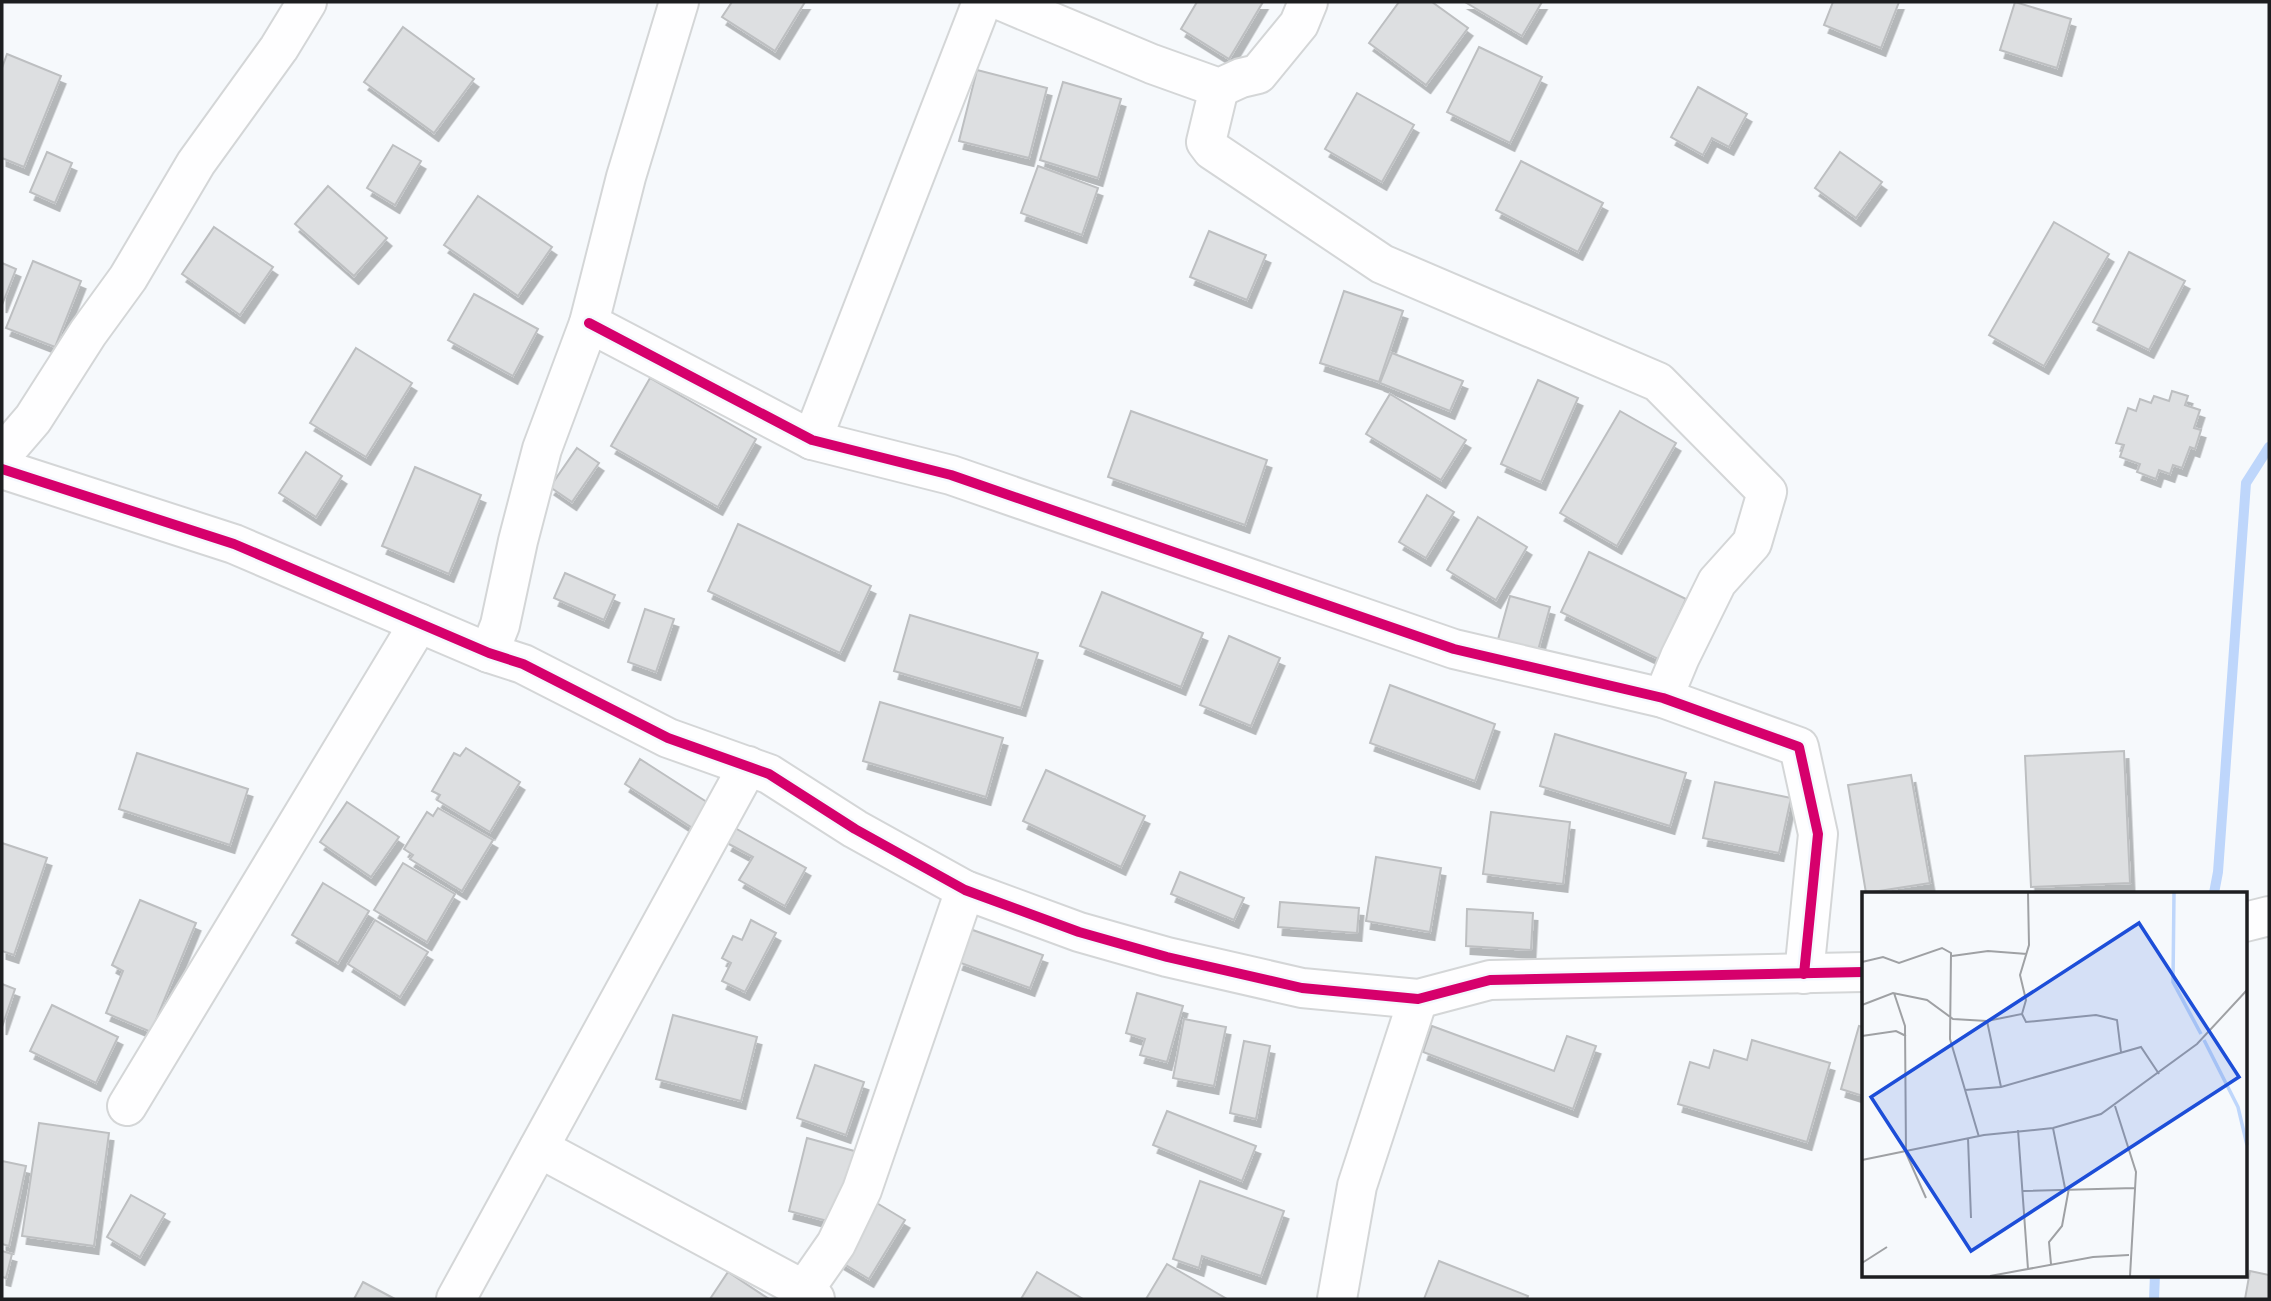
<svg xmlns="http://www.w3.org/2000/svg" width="2271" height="1301" viewBox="0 0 2271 1301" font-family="Barlow,sans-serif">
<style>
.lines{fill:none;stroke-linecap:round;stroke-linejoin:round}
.stream{stroke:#bed6fb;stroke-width:10}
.building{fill:#dddfe1;stroke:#bdbfc1;stroke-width:2;filter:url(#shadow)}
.minor-casing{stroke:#d4d6d7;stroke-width:42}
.minor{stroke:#fefeff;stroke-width:38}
.cycleway-casing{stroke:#f4f8fe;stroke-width:15}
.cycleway{stroke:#d6006c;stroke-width:10}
.inset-river{fill:none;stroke:#bed6fb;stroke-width:3.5}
.inset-road{fill:none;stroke:#9fa1a4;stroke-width:2}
.view{fill:#1d4ed8;fill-opacity:0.15;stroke:#1d4ed8;stroke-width:3.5}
.inset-edge{fill:none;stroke:#1d1e20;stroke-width:3.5}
</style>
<defs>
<filter id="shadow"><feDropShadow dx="4.5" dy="8" stdDeviation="0" flood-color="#0004"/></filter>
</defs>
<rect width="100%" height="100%" fill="#f6f9fc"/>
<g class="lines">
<g class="stream">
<path d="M2214 893 2218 872 2246 483 2269 447"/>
<path d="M2154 1299 2155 1275"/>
</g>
</g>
<g class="building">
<path d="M732 2H805L775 51 722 17Z"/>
<path d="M1197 2H1263L1229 59 1181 29Z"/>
<path d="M1399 2H1432L1468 28 1426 85 1369 43Z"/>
<path d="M1465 2H1542L1522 36Z"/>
<path d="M1833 2H1899L1881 48 1824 25Z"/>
<path d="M2015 2 2071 19 2057 68 2000 50Z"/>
<path d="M403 27 474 79 434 133 364 82Z"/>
<path d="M1479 47 1542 77 1510 143 1447 112Z"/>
<path d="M7 54 61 76 24 167 2 158V68Z"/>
<path d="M977 70 1047 88 1029 158 959 141Z"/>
<path d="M1063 82 1121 99 1098 178 1040 160Z"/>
<path d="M1698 87 1747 114 1729 147 1712 138 1703 155 1671 137Z"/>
<path d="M1357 93 1414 125 1382 182 1325 149Z"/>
<path d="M393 145 421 161 395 205 367 188Z"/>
<path d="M47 152 72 163 55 203 30 192Z"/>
<path d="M1840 152 1882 182 1856 218 1815 188Z"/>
<path d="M1521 161 1603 203 1578 252 1496 210Z"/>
<path d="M1038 166 1098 188 1082 235 1021 213Z"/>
<path d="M328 186 387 238 354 276 295 224Z"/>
<path d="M478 196 552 247 518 296 444 245Z"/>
<path d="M2054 222 2109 254 2044 366 1989 335Z"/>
<path d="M214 227 273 267 240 315 182 274Z"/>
<path d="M1209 231 1266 255 1247 300 1190 277Z"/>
<path d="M2129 252 2185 281 2149 350 2093 322Z"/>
<path d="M33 261 81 281 55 347 6 328Z"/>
<path d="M2 263 16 269 2 305Z"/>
<path d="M1344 291 1403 311 1379 382 1320 363Z"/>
<path d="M474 294 538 329 513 376 448 340Z"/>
<path d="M356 348 412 383 366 457 310 423Z"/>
<path d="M1392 353 1463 381 1450 411 1380 383Z"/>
<path d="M650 378 756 439 718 507 611 446Z"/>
<path d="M1538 380 1578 398 1541 482 1501 464Z"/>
<path d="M2172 391 2188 396 2185 405 2200 410 2194 428 2201 430 2195 449 2190 447 2182 468 2173 465 2170 474 2159 470 2156 479 2137 472 2140 464 2120 457 2124 445 2116 443 2128 408 2136 411 2140 399 2151 403 2154 396 2169 401Z"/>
<path d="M1390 394 1466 440 1441 480 1366 434Z"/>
<path d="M1131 411 1267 460 1245 525 1108 477Z"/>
<path d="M1620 411 1676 443 1617 546 1560 513Z"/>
<path d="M577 448 599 463 572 502 550 487Z"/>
<path d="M306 452 342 476 316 517 279 493Z"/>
<path d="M415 467 481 495 449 574 382 546Z"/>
<path d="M1427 495 1454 512 1426 558 1399 542Z"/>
<path d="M1478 517 1527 547 1496 600 1447 570Z"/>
<path d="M738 524 871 586 840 653 708 591Z"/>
<path d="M1589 552 1686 599 1658 659 1561 612Z"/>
<path d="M565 573 615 595 604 620 554 598Z"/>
<path d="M1102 592 1203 633 1181 687 1080 646Z"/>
<path d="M1510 596 1550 607 1537 654 1497 643Z"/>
<path d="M645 609 674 619 656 672 628 662Z"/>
<path d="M910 615 1038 653 1021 708 894 671Z"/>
<path d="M1229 636 1280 658 1251 726 1200 705Z"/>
<path d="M1390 685 1495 724 1475 781 1370 743Z"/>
<path d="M880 702 1003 738 986 797 863 761Z"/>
<path d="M1555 734 1686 773 1670 826 1540 786Z"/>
<path d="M466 748 520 782 490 832 437 800 440 795 432 791 454 753 460 756Z"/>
<path d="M2124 751 2130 883 2031 887 2025 756Z"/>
<path d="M137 753 248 789 230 845 119 809Z"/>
<path d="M640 759 713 806 697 831 625 784Z"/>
<path d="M1046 770 1145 816 1121 867 1023 821Z"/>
<path d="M1911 775 1930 883 1866 893 1848 785Z"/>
<path d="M1715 782 1791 798 1779 853 1703 838Z"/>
<path d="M347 802 399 837 371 877 320 842Z"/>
<path d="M438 808 493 840 462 891 410 859 413 855 404 849 427 812 433 816Z"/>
<path d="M1491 812 1570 822 1563 884 1483 874Z"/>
<path d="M735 828 806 868 785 906 739 880 753 857 727 843Z"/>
<path d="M2 843 47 858 14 955 2 951Z"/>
<path d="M1376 857 1441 868 1430 932 1366 921Z"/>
<path d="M403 863 455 894 427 942 374 910Z"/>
<path d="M1180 872 1244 898 1234 920 1171 894Z"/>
<path d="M323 883 369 911 338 963 292 935Z"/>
<path d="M140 900 196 923 151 1032 106 1013 123 971 112 965Z"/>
<path d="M1280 902 1359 908 1357 933 1278 927Z"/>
<path d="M1467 909 1533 913 1531 950 1466 946Z"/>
<path d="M375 920 428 952 400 997 348 964Z"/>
<path d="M751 920 776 933 745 992 722 981 731 963 722 958 733 936 742 940Z"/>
<path d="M970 929 1043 955 1030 988 958 962Z"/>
<path d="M2 984 15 989 2 1027Z"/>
<path d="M1137 993 1183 1006 1167 1062 1140 1055 1145 1039 1126 1033Z"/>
<path d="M52 1005 118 1037 96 1083 30 1051Z"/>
<path d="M673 1015 757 1037 741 1101 656 1079Z"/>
<path d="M1184 1019 1226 1027 1214 1086 1173 1078Z"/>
<path d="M1432 1026 1554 1071 1567 1036 1596 1046 1573 1109 1423 1052Z"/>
<path d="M1859 1026 1863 1027V1096L1841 1089Z"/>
<path d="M1752 1040 1830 1063 1807 1142 1678 1104 1690 1062 1709 1068 1714 1050 1747 1060Z"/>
<path d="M1244 1041 1270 1046 1256 1119 1230 1113Z"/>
<path d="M815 1065 864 1082 846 1135 797 1118Z"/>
<path d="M1167 1111 1256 1146 1242 1181 1153 1145Z"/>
<path d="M39 1123 109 1133 94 1246 22 1236Z"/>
<path d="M807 1138 858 1152 839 1224 789 1211Z"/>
<path d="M2 1161 26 1166 9 1246 2 1244Z"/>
<path d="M1200 1181 1284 1211 1261 1276 1202 1256 1199 1268 1173 1259Z"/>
<path d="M131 1195 165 1214 140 1257 107 1237Z"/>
<path d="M875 1202 905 1220 869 1279 839 1261Z"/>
<path d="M2 1251 12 1254 6 1278 2 1277Z"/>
<path d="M1439 1261 1528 1296 1527 1299H1424Z"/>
<path d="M1167 1264 1227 1299H1146Z"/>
<path d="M2250 1271 2269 1275V1299H2245Z"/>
<path d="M728 1272 769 1299H710Z"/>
<path d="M1037 1272 1083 1299H1021Z"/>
<path d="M363 1282 395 1299H354Z"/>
</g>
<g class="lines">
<defs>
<g id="minor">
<path d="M1004 2 1152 64 1219 88 1241 78 1258 74 1299 24 1308 2"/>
<path d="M1219 88 1206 142 1212 150 1382 264 1658 382 1767 492 1752 543 1717 582 1680 657 1663 698"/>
<path d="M589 323 812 440 951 475 1454 649 1663 698 1799 747 1818 834 1804 974"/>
<path d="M812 440 982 2"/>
<path d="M2 455 33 419 88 333 128 278 196 163 279 48 307 2"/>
<path d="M2 469 234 544 489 653 523 664 668 738 769 774 855 829 965 890 1079 932 1167 957 1302 988 1418 999 1490 980 1863 972"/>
<path d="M489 653 500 625 518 541 542 449 589 323 626 177 679 2"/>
<path d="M2245 922 2269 916"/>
<path d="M127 1106 419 623"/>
<path d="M539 1148 804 1290 815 1299"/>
<path d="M804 1290 836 1244 862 1190 965 890"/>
<path d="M456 1299 748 766"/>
<path d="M1337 1299 1357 1186 1418 999"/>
</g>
</defs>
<use href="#minor" class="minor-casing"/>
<use href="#minor" class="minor"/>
<defs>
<g id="cycleway">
<path d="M589 323 812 440 951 475 1454 649 1663 698 1799 747 1818 834 1804 974"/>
<path d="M2 469 234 544 489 653 523 664 668 738 769 774 855 829 965 890 1079 932 1167 957 1302 988 1418 999 1490 980 1863 972"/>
</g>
</defs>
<use href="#cycleway" class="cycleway-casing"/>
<use href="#cycleway" class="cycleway"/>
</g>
<g transform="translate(1862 892)">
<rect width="385" height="385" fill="#f6f9fc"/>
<path class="inset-river" d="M312 1 311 90 339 142M342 148 376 215 385 253"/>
<path class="inset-road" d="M90 64 126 59 165 62M0 70 21 65 37 71 80 56 89 61 88 147 117 245M32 101 43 134 44 261 64 306M0 113 31 101 65 108 91 127 125 129 160 122 164 108 158 83 167 53 166 1M160 122 164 130 234 123 255 128 259 160M125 129 139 195M0 144 34 139 44 144M103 198 139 195 279 155 297 182M253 214 274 280 268 384M191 236 203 296M156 238 166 377M106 246 109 326M0 268 122 243 191 236 239 222 335 152 385 98M161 299 273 296M0 371 25 355M189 372 187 350 200 334 207 296M128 384 231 365 267 363"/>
<path class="view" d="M277 31 377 185 109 359 9 205Z"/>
<rect width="385" height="385" class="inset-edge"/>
</g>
<rect width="2271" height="1301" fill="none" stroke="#1d1e20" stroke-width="7"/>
</svg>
